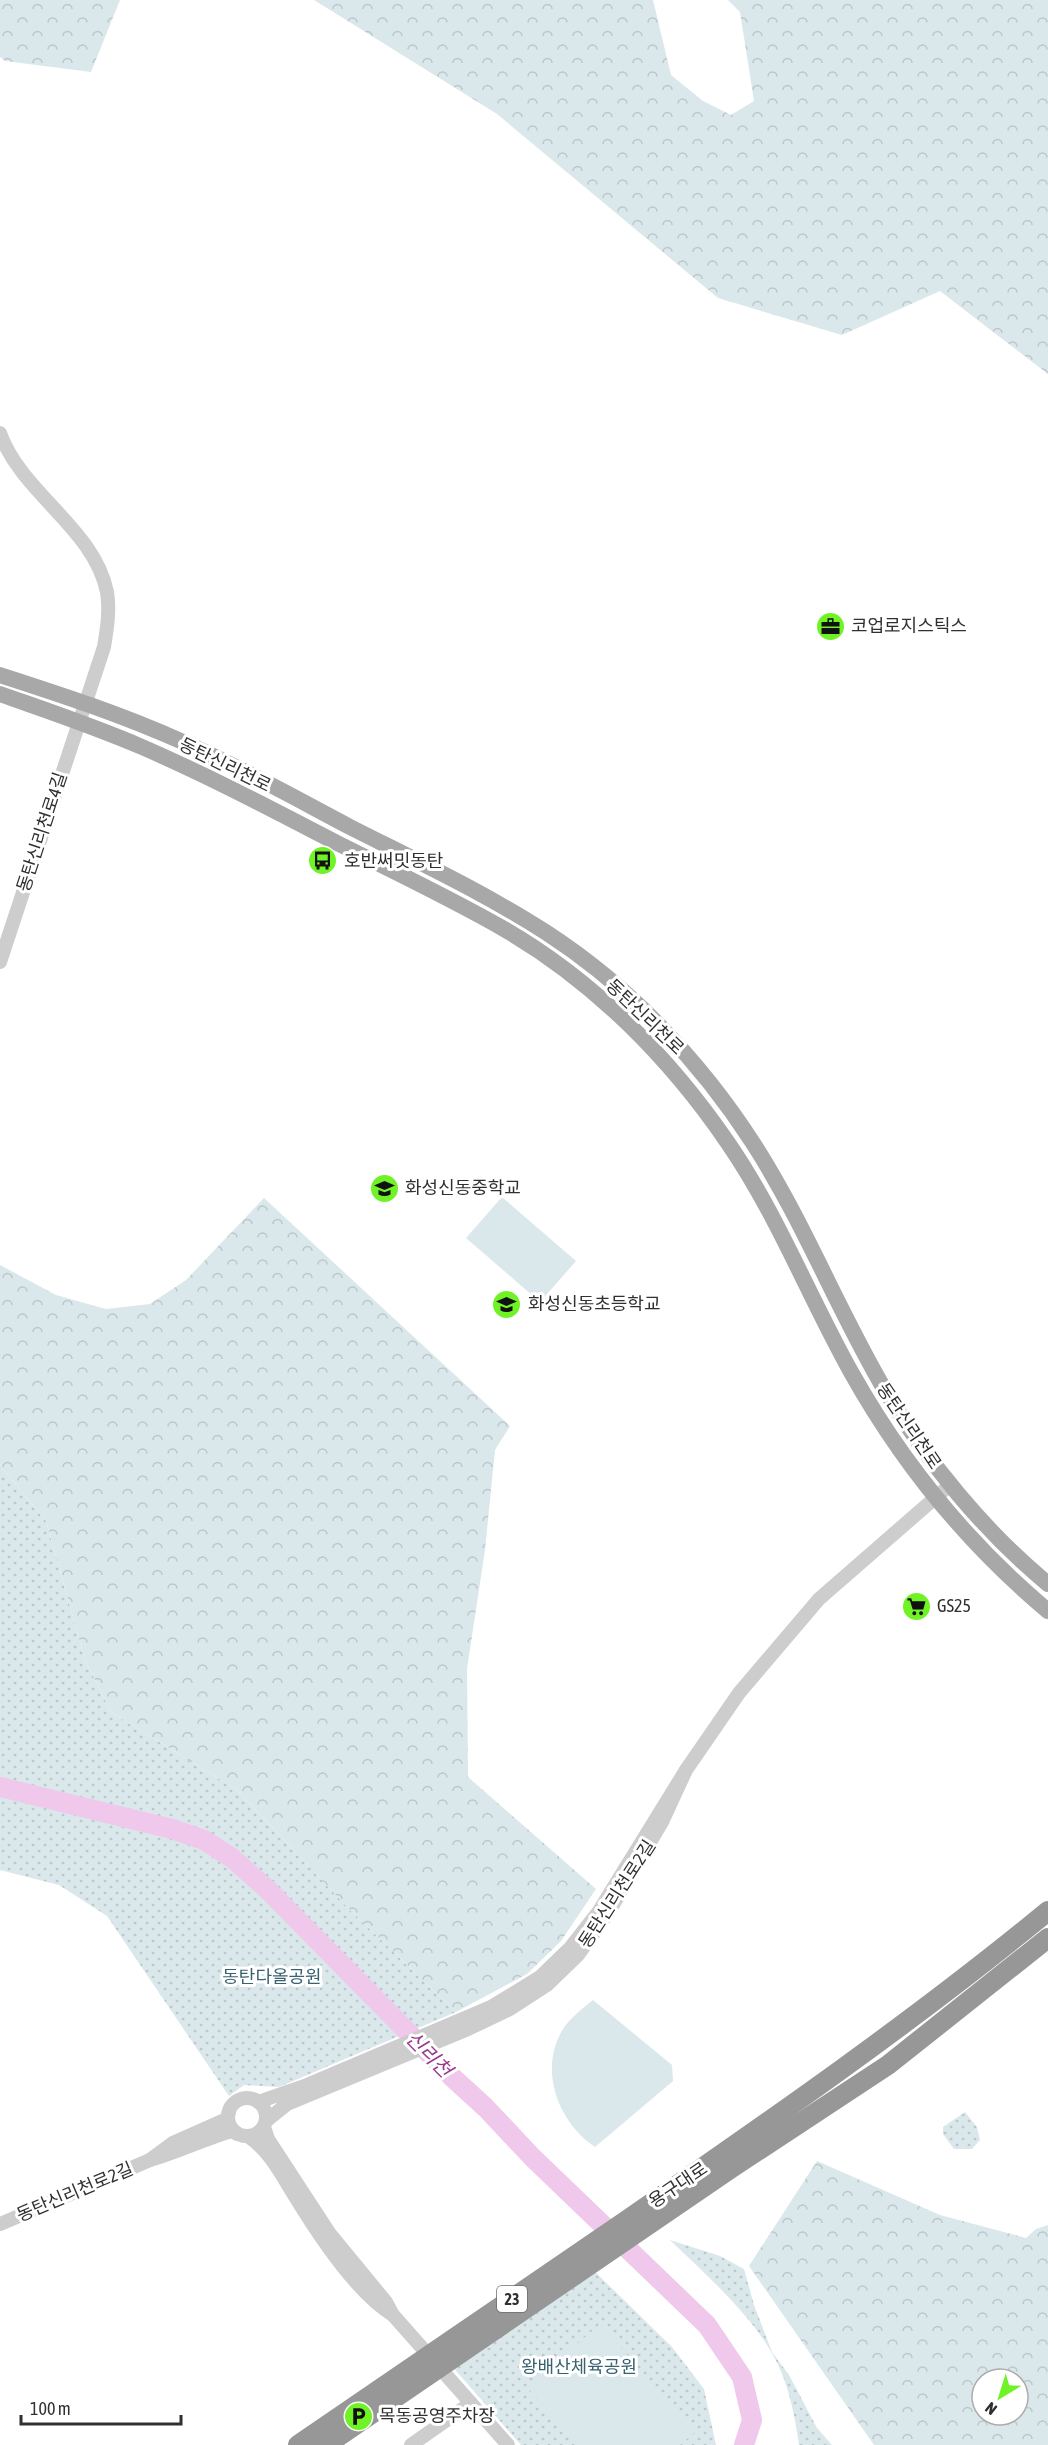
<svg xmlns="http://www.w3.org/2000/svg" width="1048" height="2445" viewBox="0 0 1048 2445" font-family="'Asap Condensed','Noto Sans KR',sans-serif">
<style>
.grass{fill:url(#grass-dots)}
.forest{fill:url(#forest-crowns);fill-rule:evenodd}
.pitch{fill:#dae8eb}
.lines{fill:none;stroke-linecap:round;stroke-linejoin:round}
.river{stroke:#efc8eb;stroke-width:20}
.minor{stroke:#cdcdcd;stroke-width:14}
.major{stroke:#a8a8a8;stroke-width:16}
.highway{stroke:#979797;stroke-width:20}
.labels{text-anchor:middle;stroke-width:6;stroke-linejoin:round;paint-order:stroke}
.shield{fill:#fff;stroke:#6e6e6e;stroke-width:1.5}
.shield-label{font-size:16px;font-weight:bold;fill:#303030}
.poi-label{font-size:18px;fill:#303030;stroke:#fff;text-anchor:start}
.street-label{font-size:18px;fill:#303030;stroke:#fff}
.park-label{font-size:18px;fill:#396270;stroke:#fff}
.water-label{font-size:20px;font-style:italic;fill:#99378f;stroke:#fff}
</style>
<defs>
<pattern id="grass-dots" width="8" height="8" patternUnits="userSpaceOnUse" patternTransform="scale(1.5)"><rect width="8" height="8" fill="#dae8eb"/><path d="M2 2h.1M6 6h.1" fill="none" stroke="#bbc7ca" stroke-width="1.8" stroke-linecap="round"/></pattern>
<pattern id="forest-crowns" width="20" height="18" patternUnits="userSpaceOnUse" patternTransform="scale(1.5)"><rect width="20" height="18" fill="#dae8eb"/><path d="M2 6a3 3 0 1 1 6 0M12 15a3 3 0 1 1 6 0" fill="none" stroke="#bbc7ca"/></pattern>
</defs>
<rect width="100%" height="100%" fill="#fff"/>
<g class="grass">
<path d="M0 1465 46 1521 85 1660 111 1712 237 1790 349 1909 456 2012 279 2087 244 2085 229 2096 107 1916 59 1885 0 1870Z"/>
<path d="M965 2112 977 2127 980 2140 972 2149H954L943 2134V2127Z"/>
<path d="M670 2240 720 2256 744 2269 754 2305 772 2352 789 2375 817 2428 832 2445H799C796 2424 792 2402 785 2382 767 2327 710 2279 670 2240Z"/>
<path d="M587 2264 672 2347 704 2389 716 2445H521L450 2364Z"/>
</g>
<g class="forest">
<path d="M0 0H120L91 72 5 61 0 57Z"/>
<path d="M314 0H653L671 75 703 101 731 115 754 101 740 12 728 0H1048V374L940 291 842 335 718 298 497 114Z"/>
<path d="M264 1198 510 1426 495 1450 485 1550 467 1669 468 1777 596 1889 561 1941 527 1974 456 2012 349 1909 237 1790 111 1712 85 1660 46 1521 0 1465V1265L56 1295 106 1309 150 1304 186 1280Z"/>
<path d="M817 2161 940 2215 1026 2238 1036 2229 1048 2225V2445H874L749 2266ZM982 2379H1018V2415H982Z"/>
</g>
<g class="pitch">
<path d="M502 1197 576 1261 540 1302 466 1238Z"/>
<path d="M593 2000 672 2065 673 2081 595 2147C558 2122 538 2070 563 2029 571 2017 582 2009 593 2000Z"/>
<path d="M600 2324 695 2432 680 2445H578L527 2387Z"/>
</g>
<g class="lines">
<path class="river" d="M0 1787 172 1829 204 1840 232 1858 267 1889 452 2077 486 2108 532 2157 707 2325 742 2377 752 2420 744 2445"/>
<g class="minor">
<path d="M0 433C22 494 94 528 107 592 110 610 107 629 104 647L0 962"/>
<path d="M686 1770 739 1693 819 1599 951 1484"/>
<circle cx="247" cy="2117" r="19"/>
<path d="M258 2102 307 2085 491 2007 540 1977 570 1948 599 1911 686 1770 662 1822 607 1915 578 1955 547 1985 510 2009 468 2029 287 2104 266 2121"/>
<path d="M229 2112 227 2119 173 2143 150 2160C178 2152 204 2139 232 2131L237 2134"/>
<path d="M249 2137C271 2152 282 2176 296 2198 318 2234 358 2294 393 2315L386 2302 330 2234 268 2139 264 2127"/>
<path d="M0 2224 150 2160"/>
<path d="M393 2315 508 2445"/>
<path d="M411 2445 471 2403"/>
</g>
<g class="major">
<path d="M0 675C62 695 123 715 183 742 240 767 295 798 350 827 417 861 485 893 547 933 630 987 700 1061 753 1143 804 1222 838 1311 886 1392 928 1463 984 1531 1048 1584"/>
<path d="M0 694C48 711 96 727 142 747 209 776 273 810 337 843 393 871 450 898 504 929 594 981 670 1058 728 1143 777 1214 809 1297 851 1372 902 1463 968 1544 1048 1611"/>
</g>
<g class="highway">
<path d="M298 2445C408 2370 517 2295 627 2220 770 2121 913 2022 1048 1911"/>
<path d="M326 2445 733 2167 888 2065 1048 1938"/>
</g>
</g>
<defs>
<symbol id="office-disc" viewBox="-11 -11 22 22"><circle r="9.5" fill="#70f326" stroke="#fff"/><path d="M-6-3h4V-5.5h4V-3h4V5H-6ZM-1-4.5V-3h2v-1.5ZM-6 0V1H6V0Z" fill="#111"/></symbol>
<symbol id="bus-disc" viewBox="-11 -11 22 22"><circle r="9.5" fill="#70f326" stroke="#fff"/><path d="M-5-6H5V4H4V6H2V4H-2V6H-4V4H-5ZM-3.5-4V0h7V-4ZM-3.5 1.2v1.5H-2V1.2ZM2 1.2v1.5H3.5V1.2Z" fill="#111"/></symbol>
<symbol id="school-disc" viewBox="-11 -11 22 22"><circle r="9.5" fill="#70f326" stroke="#fff"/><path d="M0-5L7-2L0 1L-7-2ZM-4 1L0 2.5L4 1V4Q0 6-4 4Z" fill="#111"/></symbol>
<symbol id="supermarket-disc" viewBox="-11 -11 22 22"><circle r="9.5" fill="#70f326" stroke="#fff"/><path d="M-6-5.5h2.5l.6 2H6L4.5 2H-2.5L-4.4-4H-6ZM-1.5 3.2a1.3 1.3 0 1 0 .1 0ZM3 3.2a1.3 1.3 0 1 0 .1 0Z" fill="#111"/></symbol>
<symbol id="parking-disc" viewBox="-11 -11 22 22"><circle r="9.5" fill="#70f326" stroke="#fff"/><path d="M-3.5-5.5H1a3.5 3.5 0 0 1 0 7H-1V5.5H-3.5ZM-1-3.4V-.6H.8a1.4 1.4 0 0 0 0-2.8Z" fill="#111"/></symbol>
</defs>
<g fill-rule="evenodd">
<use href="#office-disc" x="814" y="610" width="33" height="33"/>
<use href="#bus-disc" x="306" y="844" width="33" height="33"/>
<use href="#school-disc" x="368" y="1172" width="33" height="33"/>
<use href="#school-disc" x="490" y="1288" width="33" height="33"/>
<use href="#supermarket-disc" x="900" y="1590" width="33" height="33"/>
<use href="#parking-disc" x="342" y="2400" width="33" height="33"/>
</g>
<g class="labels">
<rect class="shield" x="497" y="2286" width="30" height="26" rx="4.5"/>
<g class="shield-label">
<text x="512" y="2305">23</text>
</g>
<g class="poi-label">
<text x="851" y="632">코업로지스틱스</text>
<text x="344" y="867">호반써밋동탄</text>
<text x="405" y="1194">화성신동중학교</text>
<text x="528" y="1310">화성신동초등학교</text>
<text x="937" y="1612">GS25</text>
<text x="379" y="2422">목동공영주차장</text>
</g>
<g class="street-label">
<text transform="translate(225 765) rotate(26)" y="6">동탄신리천로</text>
<text transform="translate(42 832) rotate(-72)" y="6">동탄신리천로4길</text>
<text transform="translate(645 1017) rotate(44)" y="6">동탄신리천로</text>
<text transform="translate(909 1426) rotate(56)" y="6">동탄신리천로</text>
<text transform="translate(617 1894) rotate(-57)" y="6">동탄신리천로2길</text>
<text transform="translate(678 2185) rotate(-34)" y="6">용구대로</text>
<text transform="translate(75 2192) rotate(-23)" y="6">동탄신리천로2길</text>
</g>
<g class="park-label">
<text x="272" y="1983">동탄다올공원</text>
<text x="579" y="2373">왕배산체육공원</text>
</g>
<g class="water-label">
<text transform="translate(429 2054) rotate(45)" y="7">신리천</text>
</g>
</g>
<g transform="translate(1000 2397) rotate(218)"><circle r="28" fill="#ffffff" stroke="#acacac" stroke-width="1.5"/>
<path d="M0-4.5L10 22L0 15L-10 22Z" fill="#70f326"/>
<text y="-9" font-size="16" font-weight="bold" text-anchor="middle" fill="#303030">N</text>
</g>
<path d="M21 2415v9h160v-9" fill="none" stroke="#303030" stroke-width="3"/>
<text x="30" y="2415" font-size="18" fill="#303030" stroke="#ffffff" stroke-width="4.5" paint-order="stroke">100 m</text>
</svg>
